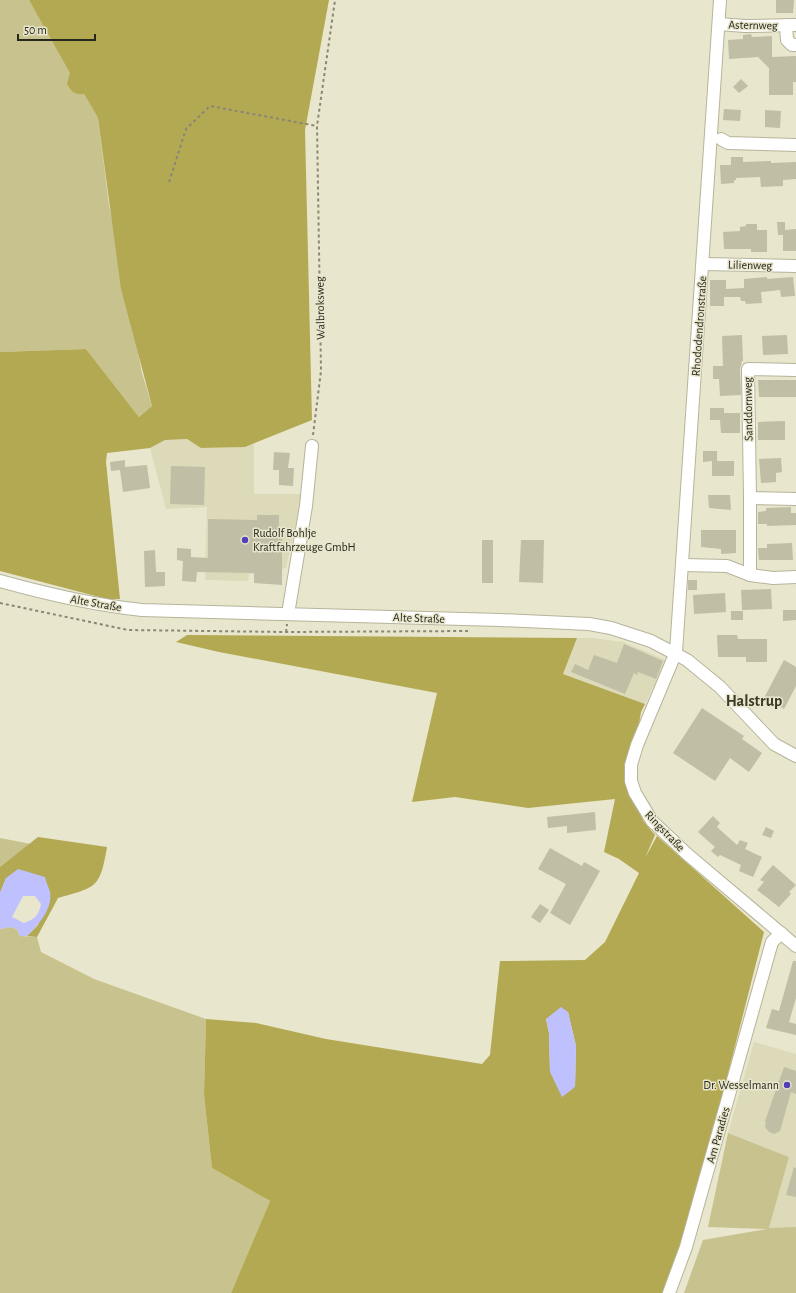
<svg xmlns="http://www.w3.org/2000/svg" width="796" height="1293" viewBox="0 0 796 1293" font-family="'Alegreya Sans',sans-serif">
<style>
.built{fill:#dddab9}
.green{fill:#c8c28e}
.forest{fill:#b3a953;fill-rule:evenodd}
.water{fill:#bfc0fe;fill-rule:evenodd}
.building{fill:#c0bea5}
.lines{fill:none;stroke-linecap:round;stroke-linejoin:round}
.minor-casing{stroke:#b6b49b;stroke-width:14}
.path{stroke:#888674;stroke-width:2;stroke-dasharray:3 3;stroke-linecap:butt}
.minor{stroke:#fff;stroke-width:12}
.poi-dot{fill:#5140b8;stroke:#e8e6cc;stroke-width:1.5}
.labels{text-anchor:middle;stroke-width:3;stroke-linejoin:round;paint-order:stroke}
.street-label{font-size:12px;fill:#28271d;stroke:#e8e6cc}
.poi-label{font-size:12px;fill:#28271d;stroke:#e8e6cc;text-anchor:start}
.district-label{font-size:16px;font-weight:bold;fill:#3d3b26;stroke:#e8e6cc}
</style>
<rect width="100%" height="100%" fill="#e8e6cc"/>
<g class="built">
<path d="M187 439 201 448 245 447 254 444V494H303L286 568 249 574 248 581 205 580 207 507 166 509 150 448 165 440Z"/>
<path d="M577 638H593L623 642 666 660 658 683 653 687 645 704 563 674Z"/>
<path d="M754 1042 796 1054V1227L769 1228 789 1157 728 1133Z"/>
</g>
<g class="green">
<path d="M0 0H29L98 118 109 205 142 373 152 406 139 417 86 349 0 352Z"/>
<path d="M0 838 31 844 0 867Z"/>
<path d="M10 927 17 929 20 936 37 937 41 952 94 979 206 1019 204 1095 212 1168 270 1201 231 1293H0V929Z"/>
<path d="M728 1133 789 1157 769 1228 796 1227V1293H684L703 1240 767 1229 708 1227Z"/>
</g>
<g class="forest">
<path d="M29 0H329L305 130 312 420 245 447 201 448 187 439 165 440 150 448 107 453 106 462 120 599H107L0 571V352L86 349 139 417 152 406 121 289 98 118 84 94C74 95 72 92 67 84L70 73Z"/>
<path d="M187 635 577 638 563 674 645 704 641 712 628 789 644 822 655 835 645 858 657 836 764 932 691 1219 662 1293H231L270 1201 212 1168 204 1095 206 1019 256 1023 326 1039 482 1064 490 1055 500 961 585 960 605 942 639 873 619 859 604 852 615 799 528 808 455 797 412 802 437 693 219 652 176 642ZM568 1012 576 1046 575 1087 550 1072 549 1033 546 1019Z"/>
<path d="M38 837 107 847C100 888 97 887 58 898L37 937 27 936 38 925 50 893 6 878 0 893V867Z"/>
</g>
<g class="water">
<path d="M18 869 45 877C46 882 49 888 50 892 53 909 38 925 27 936H20L17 929 10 927 0 929V893L6 878ZM23 896H35L41 904C39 915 35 919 24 923L12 917Z"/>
<path d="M561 1007 568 1012 576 1046 575 1087 562 1097 550 1072 549 1033 546 1019Z"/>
</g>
<g class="building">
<path d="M776 0H794L793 13H776Z"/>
<path d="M751 34 752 37 772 36V57L796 56V82H793V95H769V68L758 57 729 59 728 40 743 39V35Z"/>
<path d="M741 79 748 86 739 93 733 87Z"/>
<path d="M724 109 741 110 740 121 723 120Z"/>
<path d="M765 110 781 111 780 128 765 127Z"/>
<path d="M731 157H743V162L771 161V163L796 162V179L783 180V186L761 187 760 177 736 178V180H734V183L721 184 720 165H731Z"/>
<path d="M777 222H785V230L796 229V251H783V235H778Z"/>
<path d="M746 224H757V230H767V252H751V249H724L723 232 740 231V227L746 226Z"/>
<path d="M767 277V279L793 277 795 296 781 297 780 290 761 292 762 303 746 304 745 301H741L740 297H724V306H710V280H726V289L744 288V279Z"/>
<path d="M742 335 743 361H742L740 369 741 395 720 396 719 379H713V366H723L722 336Z"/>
<path d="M787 335 788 354 763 355 762 336Z"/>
<path d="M758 380H796V397H759Z"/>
<path d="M710 408H724V413H740V433H721L720 420H710Z"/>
<path d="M785 421V440H758V422Z"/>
<path d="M703 451H717V461H734V476H712V461L703 462Z"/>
<path d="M274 452 290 453 288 468H294L293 486 279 485V470H273Z"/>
<path d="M781 458 782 472 776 473V482L761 483 759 459Z"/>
<path d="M125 460V467L147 465 150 488 123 492 120 470 111 471 110 462Z"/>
<path d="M171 466 205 467 204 505 170 504Z"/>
<path d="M708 495H730L731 510 709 508Z"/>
<path d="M791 507V513H796V525L767 526V524H758V512L766 511V508Z"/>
<path d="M257 515H279V533H282V585L254 583V573L197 572 196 582 182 581 183 561 177 560V548L191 549V557L208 558V519L257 520Z"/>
<path d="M701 530H736V553L721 554V549L701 547Z"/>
<rect x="482" y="540" width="11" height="43"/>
<path d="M521 540H544L543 583 519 582Z"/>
<path d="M792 543 793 560H759L758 548H767V544Z"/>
<path d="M155 550 156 572H165V586L145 587 144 551Z"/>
<rect x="688" y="580" width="9" height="10"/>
<path d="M771 589 772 609 742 610 741 590Z"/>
<path d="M725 593 726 612 694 614 693 595Z"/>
<path d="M783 610H796V620L783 621Z"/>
<rect x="731" y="611" width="12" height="9"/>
<path d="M717 635H737L738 639H767V662H746V657H718Z"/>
<path d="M624 644 663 661 656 679 638 672 637 675 634 673 625 694 571 672 575 664 588 670 594 655 617 663Z"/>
<path d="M784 660 796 667V686L784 709 764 698Z"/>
<path d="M702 708 744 736 742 739 762 753 749 772 730 758 715 781 673 753Z"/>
<path d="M595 812 596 830 567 833V826L548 828 547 817Z"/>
<path d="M713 816 720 823 717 827 737 845 740 840 748 843 745 849 762 857 753 877 739 871 741 865 720 855 718 857 711 851 715 847 698 832Z"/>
<path d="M766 827 774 831 771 838 762 835Z"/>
<path d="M550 848 582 866 584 862 600 871 570 925 550 913 566 884 538 869Z"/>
<path d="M773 865 796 885 789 892 791 894 779 907 757 890 764 882 760 880Z"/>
<path d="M540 904 549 910 540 923 531 917Z"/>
<path d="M793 961H796V998L789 1022 796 1024V1035L766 1028 772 1009 779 1011Z"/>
<path d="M784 1067 796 1071V1094L791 1092 780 1131 774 1134 769 1132 765 1127 766 1122 765 1121Z"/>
<path d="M794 1167 796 1168V1197L786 1195Z"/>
</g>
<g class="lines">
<defs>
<g id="minor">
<path d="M720 0 676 652 637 745 631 765V781L635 793 652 821 687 854 796 946"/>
<path d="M719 24 745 26 796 25"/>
<path d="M786 25 787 40 792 45H796"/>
<path d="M721 139 728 143 796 145"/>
<path d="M703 264 796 266"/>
<path d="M796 370 748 369 750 498 796 499"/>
<path d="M750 498V575"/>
<path d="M683 565 727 566 750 575 773 578 796 577"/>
<path d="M0 581C47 594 93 605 142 610L500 620 589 624 611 628 651 641 687 660 720 687 774 744 796 756"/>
<path d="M288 614 306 506 312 446"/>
<path d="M669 1293 686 1247 772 942 781 933"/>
</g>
</defs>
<use href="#minor" class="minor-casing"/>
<g class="path">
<path d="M169 182 186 129 210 106 317 126"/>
<path d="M313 435 321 371 317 126 335 0"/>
<path d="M0 603 128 630 286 632 468 631"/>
<path d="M286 632 287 624"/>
</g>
<use href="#minor" class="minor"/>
</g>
<g class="poi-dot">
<circle cx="245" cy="540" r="4"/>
<circle cx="787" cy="1085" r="4"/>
</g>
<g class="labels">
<g class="street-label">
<text transform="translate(753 25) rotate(1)" y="4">Asternweg</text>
<text transform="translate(750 265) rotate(1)" y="4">Lilienweg</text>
<text transform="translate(320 308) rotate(-91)" y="4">Walbroksweg</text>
<text transform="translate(699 326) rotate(-86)" y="4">Rhododendronstraße</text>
<text transform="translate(748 409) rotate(-91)" y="4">Sanddornweg</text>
<text transform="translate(96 603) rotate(10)" y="4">Alte Straße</text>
<text transform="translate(419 618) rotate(2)" y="4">Alte Straße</text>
<text transform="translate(665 831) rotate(46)" y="4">Ringstraße</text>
<text transform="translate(718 1135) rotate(-74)" y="4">Am Paradies</text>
</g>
<g class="poi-label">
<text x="253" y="537">Rudolf Bohlje<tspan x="253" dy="14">Kraftfahrzeuge GmbH</tspan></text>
<text x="779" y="1089" text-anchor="end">Dr. Wesselmann</text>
</g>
<g class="district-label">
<text x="754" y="706">Halstrup</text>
</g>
</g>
<path d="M18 34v6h77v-6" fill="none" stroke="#28271d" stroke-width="2"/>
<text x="24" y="34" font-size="12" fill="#28271d" stroke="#e8e6cc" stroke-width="3" paint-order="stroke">50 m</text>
</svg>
